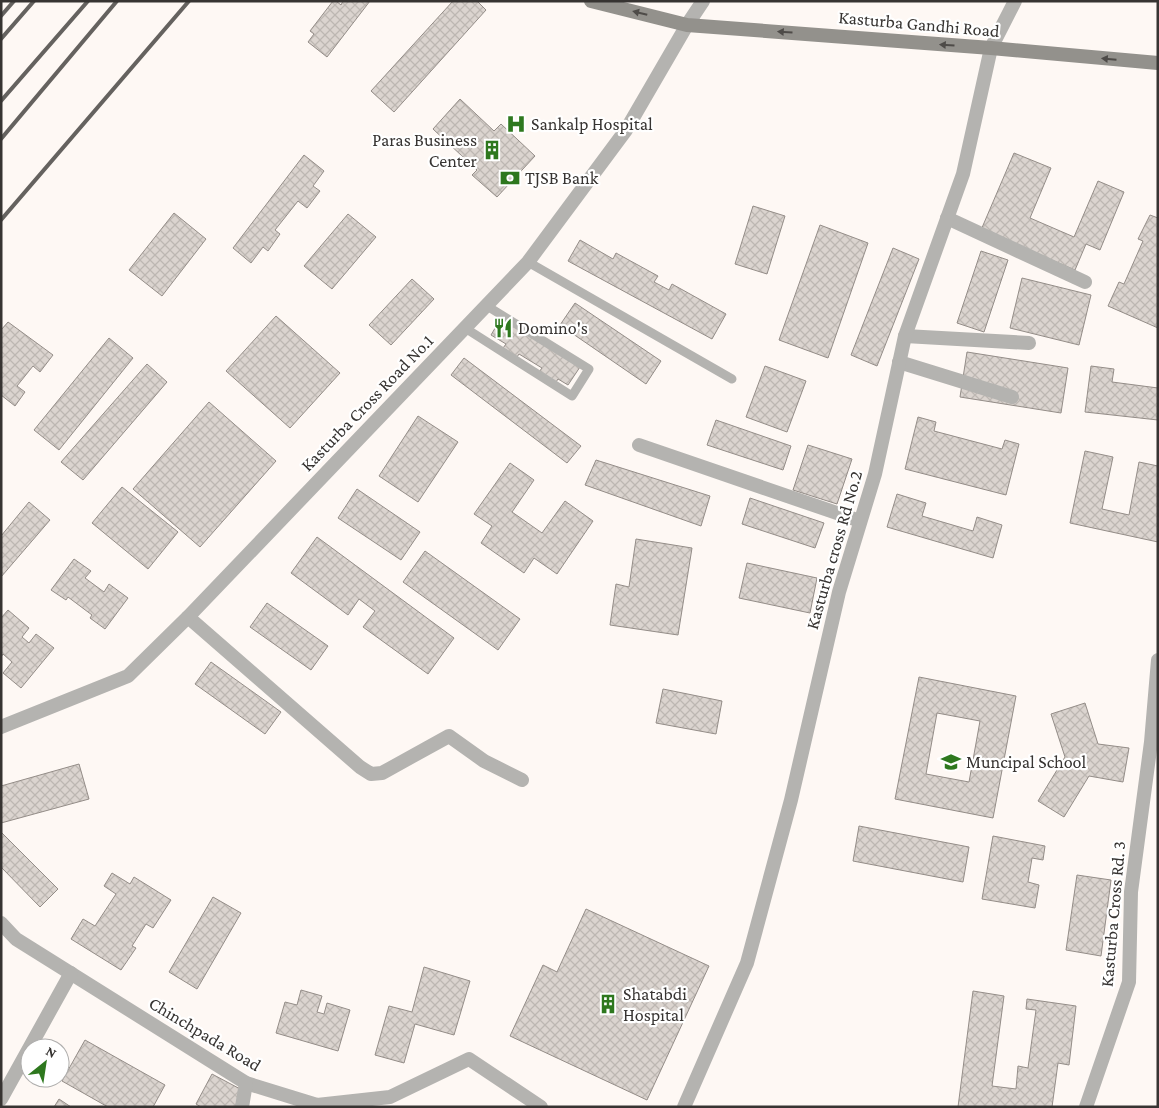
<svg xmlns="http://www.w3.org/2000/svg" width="1159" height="1108" viewBox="0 0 1159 1108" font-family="'Crimson Pro',serif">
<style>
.building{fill:url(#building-cross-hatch);stroke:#948d88;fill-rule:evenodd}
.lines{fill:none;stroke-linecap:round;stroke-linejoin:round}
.service{stroke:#b4b3b0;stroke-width:9}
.pedestrian{stroke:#b4b3b0;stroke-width:14}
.minor{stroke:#b4b3b0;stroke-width:14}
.tertiary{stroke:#b4b3b0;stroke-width:14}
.secondary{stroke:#93918c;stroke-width:14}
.rail{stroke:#65625f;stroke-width:4}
.oneway{fill:#4e4b48}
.labels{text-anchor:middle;stroke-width:4.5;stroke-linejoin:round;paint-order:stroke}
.street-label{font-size:18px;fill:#373432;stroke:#fff}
.poi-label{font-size:18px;fill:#373432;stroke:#fff;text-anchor:start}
</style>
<defs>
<pattern id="building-cross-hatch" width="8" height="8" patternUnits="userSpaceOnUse" patternTransform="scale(1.25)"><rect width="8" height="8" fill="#dbd4cf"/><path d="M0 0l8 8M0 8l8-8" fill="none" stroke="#bdb7b2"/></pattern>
</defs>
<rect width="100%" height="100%" fill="#fef8f4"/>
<g class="building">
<path d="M333 1H336L341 5 343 1H370L327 57 308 42 314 34 310 31Z"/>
<path d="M453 1H477L486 10 394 112 371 91Z"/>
<path d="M460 99 494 131 501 124 535 156 497 197 472 175 477 170 433 129Z"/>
<path d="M1014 153 1051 168 1030 218 1074 237 1098 181 1124 192 1100 250 1086 244 1075 270 981 230Z"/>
<path d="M304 155 324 171 313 186 320 191 307 208 298 201 275 230 280 234 268 251 263 247 251 263 233 248Z"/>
<path d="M753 206 785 216 767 274 735 264Z"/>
<path d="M174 213 206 239 162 296 129 270Z"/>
<path d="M348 214 376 237 332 289 304 266Z"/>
<path d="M1150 215 1158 218V328L1108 306 1119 282 1124 284 1143 241 1138 239Z"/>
<path d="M820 225 868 243 828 358 779 340Z"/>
<path d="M580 240 613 259 616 253 658 276 654 282 669 290 672 284 726 314 712 339 568 261Z"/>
<path d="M893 248 919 259 877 366 851 355Z"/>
<path d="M981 251 1008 260 984 332 957 323Z"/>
<path d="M1022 278 1091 295 1079 345 1010 328Z"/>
<path d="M412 279 434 299 391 345 369 325Z"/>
<path d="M575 303 661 361 646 384 560 325Z"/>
<path d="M276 316 340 373 290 428 226 371Z"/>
<path d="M501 318 580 367 568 385 558 379 556 382 539 372 542 368 519 354 517 357 503 348 506 344 491 335Z"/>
<path d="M8 322 53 355 40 372 33 366 17 386 25 392 15 406 1 395V330Z"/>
<path d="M109 338 133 358 59 450 34 430Z"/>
<path d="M967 352 1068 368 1061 413 960 397Z"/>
<path d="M464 358 581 446 567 463 451 375Z"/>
<path d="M147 364 167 382 83 480 61 462Z"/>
<path d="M765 366 806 381 787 432 746 417Z"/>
<path d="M1091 366 1114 369 1112 382 1158 388V420L1085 412Z"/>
<path d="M209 402 276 461 200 547 133 489Z"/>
<path d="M418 416 458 442 418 502 379 476Z"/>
<path d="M918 417 936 422 934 431 1002 449 1005 440 1019 444 1006 495 905 469Z"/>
<path d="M716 420 791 446 783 470 707 445Z"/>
<path d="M808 445 852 459 837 504 793 490Z"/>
<path d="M1085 451 1113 457 1102 509 1129 515 1139 462 1158 466V542L1070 523Z"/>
<path d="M596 460 710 496 701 526 585 485Z"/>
<path d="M510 463 534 480 512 512 542 533 565 501 593 521 557 574 534 558 524 573 481 543 492 526 474 514Z"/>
<path d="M122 487 178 532 148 569 92 523Z"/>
<path d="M357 489 420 532 401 560 338 518Z"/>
<path d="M897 494 926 503 922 516 973 531 977 517 1002 525 993 558 887 527Z"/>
<path d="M750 498 824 523 815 548 742 524Z"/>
<path d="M29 502 50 520 1 577V536Z"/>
<path d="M317 537 454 638 428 674 363 627 375 611 359 599 348 615 291 573Z"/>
<path d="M636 539 692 548 678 635 610 625 616 584 629 587Z"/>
<path d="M425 551 520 619 498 650 403 582Z"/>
<path d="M74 559 91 571 85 578 104 592 109 584 128 598 105 629 90 618 92 615 68 597 66 600 51 590Z"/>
<path d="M747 563 817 578 810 613 739 598Z"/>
<path d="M267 603 328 646 311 670 250 627Z"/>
<path d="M8 610 29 628 22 637 29 643 36 634 54 648 21 688 3 673 12 662 3 654 1 657V618Z"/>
<path d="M211 662 281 712 265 734 195 684Z"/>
<path d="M919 677 1016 696 993 818 895 799ZM937 713 980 721 969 782 926 774Z"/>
<path d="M663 689 722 701 716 734 656 723Z"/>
<path d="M1085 703 1098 744 1129 748 1123 782 1089 776 1064 817 1038 801 1065 757 1051 714Z"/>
<path d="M79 764 89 799 1 823V786Z"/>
<path d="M859 826 969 847 963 882 853 861Z"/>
<path d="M1 832 58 889 40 907 1 867Z"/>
<path d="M993 836 1045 846 1043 860 1032 858 1028 882 1039 885 1035 908 982 899Z"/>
<path d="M112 873 130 884 134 877 171 900 153 928 146 924 132 946 136 948 121 970 71 939 83 919 95 926 116 894 104 886Z"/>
<path d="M1077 875 1111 880 1101 956 1066 950Z"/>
<path d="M213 897 241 913 197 989 169 972Z"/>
<path d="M586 909 709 966 647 1100 510 1036 543 965 557 972Z"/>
<path d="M424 967 470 981 454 1035 415 1024 404 1063 375 1055 389 1006 412 1012Z"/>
<path d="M301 990 322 996 317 1012 324 1014 327 1003 350 1010 338 1051 276 1033 285 1002 297 1005Z"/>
<path d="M973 991 1004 996 992 1086 1016 1089 1018 1066 1028 1068 1036 1010 1026 1009 1027 999 1076 1006 1069 1065 1058 1063 1052 1107H958Z"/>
<path d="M85 1040 165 1085 153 1107H108L62 1081Z"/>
<path d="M212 1074 244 1091 235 1107H201L196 1104Z"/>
<path d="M59 1099 71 1107H54Z"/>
</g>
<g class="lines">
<g class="service">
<path d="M528 262 732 379"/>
<path d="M465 328 572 396 589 369 487 306"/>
</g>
<g class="pedestrian">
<path d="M947 218 1085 282"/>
<path d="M905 336 1029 343"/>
<path d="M899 362 1012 397"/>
<path d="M639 445 860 521"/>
<path d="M188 617 360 767 371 774 382 773 449 736 484 761 522 780"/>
</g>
<g class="minor">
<path d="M687 25 703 1"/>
<path d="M1 923 16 939 246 1083 317 1105 390 1097 469 1059 541 1107"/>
<path d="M1 1099 71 973"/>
<path d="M242 1107 246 1083"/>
<path d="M684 1107 747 963 791 800 839 592 875 474 905 336 963 174 991 48 1015 1"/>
<path d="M1086 1107 1129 982 1131 892 1151 742 1158 660"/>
</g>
<path class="tertiary" d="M1 727 128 676 188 617 528 262 626 130 687 25"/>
<path class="secondary" d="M591 1 687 25 991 48 1158 63"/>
<g class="rail">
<path d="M1 16 14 1"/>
<path d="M1 39 34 1"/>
<path d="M1 101 88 1"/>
<path d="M1 139 117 1"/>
<path d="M1 220 189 1"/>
</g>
</g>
<defs><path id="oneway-solid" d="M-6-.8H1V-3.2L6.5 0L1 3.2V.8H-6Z" transform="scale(1.25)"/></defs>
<g class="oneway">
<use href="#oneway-solid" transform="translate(640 13) rotate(-166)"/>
<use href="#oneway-solid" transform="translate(785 32) rotate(-176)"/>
<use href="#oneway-solid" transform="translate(947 45) rotate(-176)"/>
<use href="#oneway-solid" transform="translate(1109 59) rotate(-175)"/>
</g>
<defs>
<symbol id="hospital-bare" viewBox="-9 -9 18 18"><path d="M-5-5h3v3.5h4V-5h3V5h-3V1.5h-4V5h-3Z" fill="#2e781e" stroke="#fff" stroke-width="2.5" paint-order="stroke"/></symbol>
<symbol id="building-bare" viewBox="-9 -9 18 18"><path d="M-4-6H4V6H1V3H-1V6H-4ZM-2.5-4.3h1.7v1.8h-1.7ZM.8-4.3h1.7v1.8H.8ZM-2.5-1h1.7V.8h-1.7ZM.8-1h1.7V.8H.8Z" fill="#2e781e" stroke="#fff" stroke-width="2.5" paint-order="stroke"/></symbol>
<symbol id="bank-bare" viewBox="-9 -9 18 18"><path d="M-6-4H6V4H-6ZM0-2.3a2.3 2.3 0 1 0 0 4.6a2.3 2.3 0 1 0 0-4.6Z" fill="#2e781e" stroke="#fff" stroke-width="2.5" paint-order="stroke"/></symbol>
<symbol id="restaurant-bare" viewBox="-9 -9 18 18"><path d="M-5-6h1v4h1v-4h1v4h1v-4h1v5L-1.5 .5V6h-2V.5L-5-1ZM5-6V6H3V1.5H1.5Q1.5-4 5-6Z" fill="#2e781e" stroke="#fff" stroke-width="2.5" paint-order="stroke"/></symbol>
<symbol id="school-bare" viewBox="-9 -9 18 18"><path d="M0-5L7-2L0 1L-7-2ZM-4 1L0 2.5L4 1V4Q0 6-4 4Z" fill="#2e781e" stroke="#fff" stroke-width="2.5" paint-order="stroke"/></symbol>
</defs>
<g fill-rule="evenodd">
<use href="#hospital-bare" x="502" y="110" width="28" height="28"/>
<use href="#building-bare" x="478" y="136" width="28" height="28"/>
<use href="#bank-bare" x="496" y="164" width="28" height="28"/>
<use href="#restaurant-bare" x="489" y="314" width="28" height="28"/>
<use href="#school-bare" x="937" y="748" width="28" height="28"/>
<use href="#building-bare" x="594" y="990" width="28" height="28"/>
</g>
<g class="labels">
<g class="street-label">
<text transform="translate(919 24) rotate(5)" y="6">Kasturba Gandhi Road</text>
<text transform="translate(367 403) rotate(-46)" y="6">Kasturba Cross Road No.1</text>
<text transform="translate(834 550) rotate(-74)" y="6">Kasturba cross Rd No.2</text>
<text transform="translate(1113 914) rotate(-85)" y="6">Kasturba Cross Rd. 3</text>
<text transform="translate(205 1034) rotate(31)" y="6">Chinchpada Road</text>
</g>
<g class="poi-label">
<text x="531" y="130">Sankalp Hospital</text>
<text x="477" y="146" text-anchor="end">Paras Business<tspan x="477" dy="21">Center</tspan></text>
<text x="525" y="184">TJSB Bank</text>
<text x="518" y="334">Domino's</text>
<text x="966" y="768">Muncipal School</text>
<text x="623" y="1000">Shatabdi<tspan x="623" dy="21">Hospital</tspan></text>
</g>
</g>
<rect width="1159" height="1108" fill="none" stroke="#373432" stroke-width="5"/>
<g transform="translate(45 1063) rotate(30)"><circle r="24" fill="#ffffff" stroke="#afaead"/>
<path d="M0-4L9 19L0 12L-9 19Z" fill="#2e781e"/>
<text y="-8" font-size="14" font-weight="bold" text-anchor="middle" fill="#373432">N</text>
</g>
</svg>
